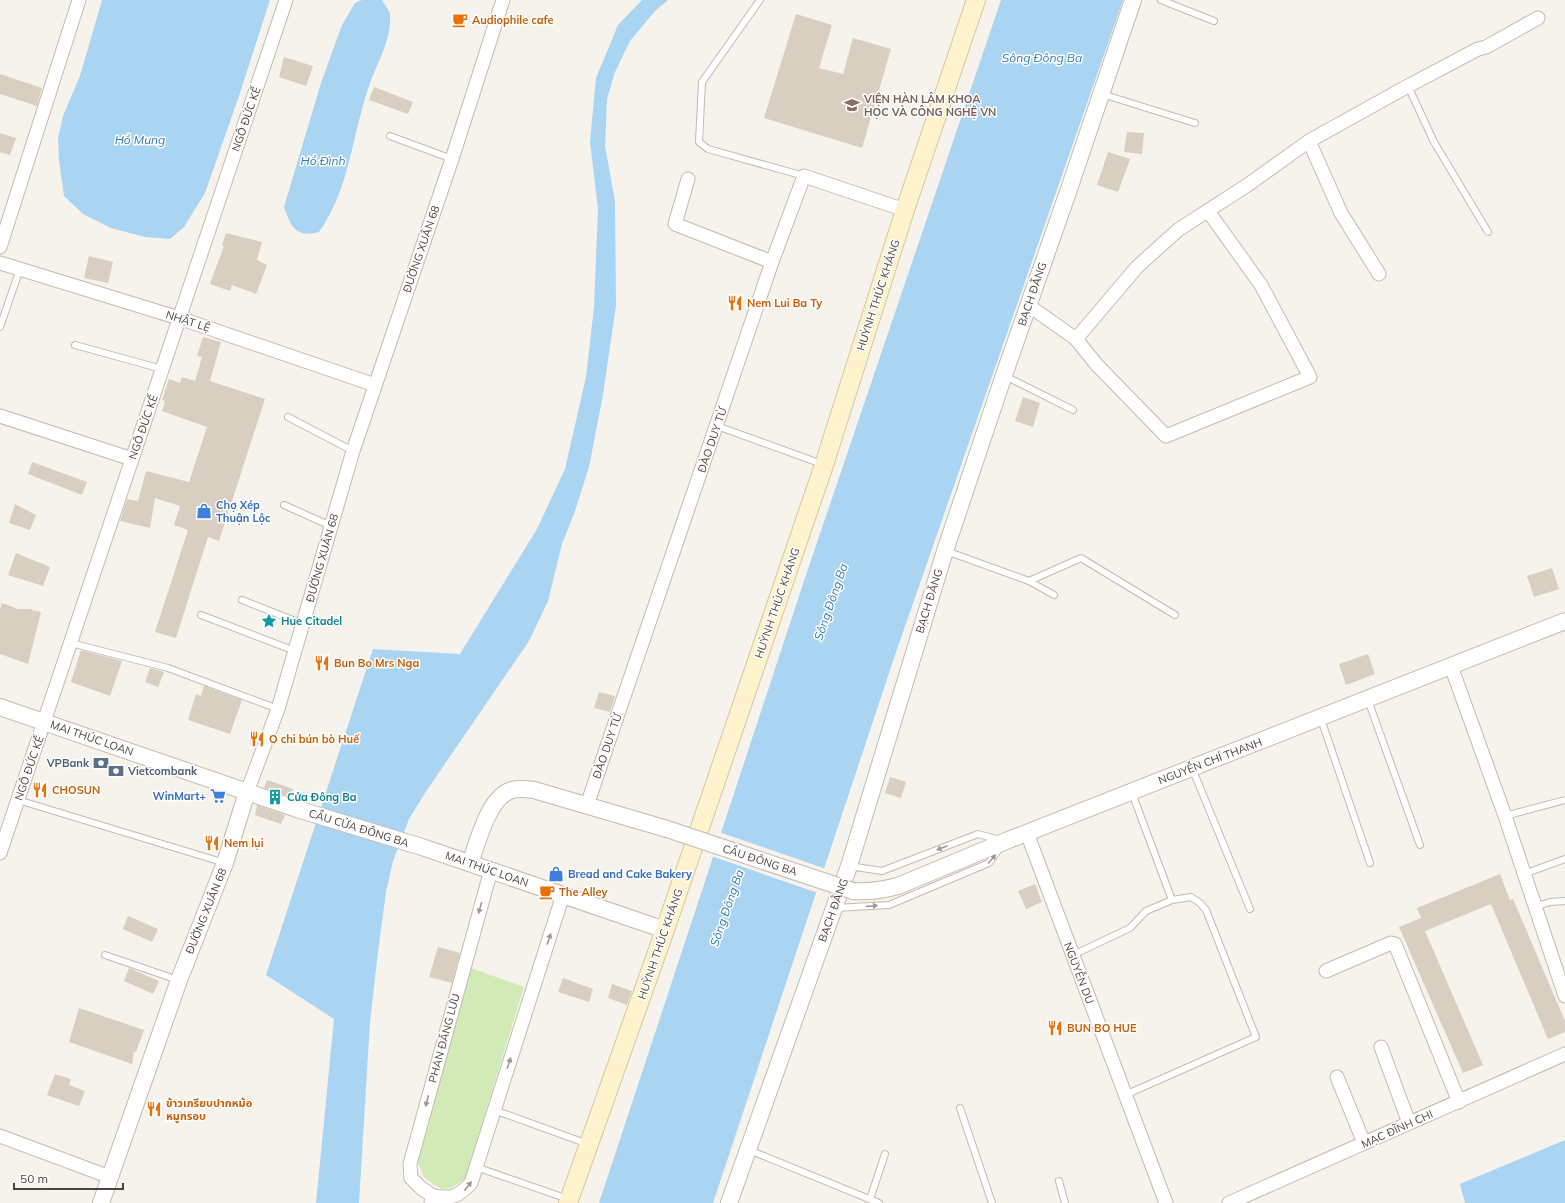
<svg xmlns="http://www.w3.org/2000/svg" width="1565" height="1203" viewBox="0 0 1565 1203" font-family="Mulish,'Noto Sans Thai',sans-serif">
<style>
.green{fill:#d2eab5}
.water{fill:#a9d4f2}
.pier{fill:#f6f3ec}
.building{fill:#d8cfc1}
.lines{fill:none;stroke-linecap:round;stroke-linejoin:round}
.service-casing{stroke:#c2bbae;stroke-width:8}
.minor-casing{stroke:#c2bbae;stroke-width:15}
.tertiary-casing{stroke:#c2bbae;stroke-width:18}
.secondary-casing{stroke:#d6c79b;stroke-width:20}
.service{stroke:#fff;stroke-width:6}
.minor{stroke:#fff;stroke-width:13}
.tertiary{stroke:#fff;stroke-width:16}
.secondary{stroke:#fff3cd;stroke-width:18}
.tertiary-bridge-casing{stroke:#c2bbae;stroke-width:18;stroke-linecap:butt}
.tertiary-bridge{stroke:#fff;stroke-width:16}
.oneway{fill:#9c9892}
.labels{text-anchor:middle;stroke-width:3;stroke-linejoin:round;paint-order:stroke}
.food-label{font-size:11px;font-weight:bold;fill:#c56008;stroke:#fff;text-anchor:start}
.education-label{font-size:11px;font-weight:bold;fill:#785e54;stroke:#fff;text-anchor:start}
.street-label{font-size:11px;fill:#4b4439;stroke:#fff}
.shop-label{font-size:11px;font-weight:bold;fill:#366cbe;stroke:#fff;text-anchor:start}
.culture-label{font-size:11px;font-weight:bold;fill:#0d838f;stroke:#fff;text-anchor:start}
.service-label{font-size:11px;font-weight:bold;fill:#4e5e75;stroke:#fff;text-anchor:end}
.water-label{font-size:12px;font-style:italic;fill:#2e7ab2;stroke:#fff}
</style>
<rect width="100%" height="100%" fill="#f6f3ec"/>
<path class="green" d="M471 968 524 987 465 1179 453 1187 442 1189 433 1184 423 1176 418 1162Z"/>
<g class="water">
<path d="M102 0H270L239 96 205 193 184 227 170 239 145 237 111 228 83 214 64 196 59 160 58 138 63 116 80 76Z"/>
<path d="M362 0H382C385 5 390 11 390 16 392 39 375 67 368 89 352 137 349 190 319 232 296 238 291 227 284 207L321 83 342 25 355 3Z"/>
<path d="M642 0H668L655 11 630 41 615 72 607 99 605 146 615 201 616 305 603 395 589 467 575 511 562 544 548 601 529 641 427 790 409 819 393 861 386 892 378 952 370 1022 359 1203H316L334 1019 266 975 373 649 460 654 537 529 565 469 586 377 594 307 598 209 590 142 596 78 618 25Z"/>
<path d="M1001 0H1123L894 658 713 1203H599L804 581Z"/>
<path d="M1565 1140V1203H1465L1460 1184Z"/>
</g>
<path class="pier" d="M719 832 826 869 818 893 711 856Z"/>
<g class="building">
<path d="M796 14 832 25 819 68 843 74 853 38 891 49 862 148 764 118Z"/>
<path d="M284 57 313 66 306 86 279 77Z"/>
<path d="M0 74 42 88 37 106 0 94Z"/>
<path d="M374 87 413 102 408 114 369 100Z"/>
<path d="M1127 132 1144 133 1142 154 1124 152Z"/>
<path d="M0 133 16 138 10 155 0 152Z"/>
<path d="M1108 152 1130 159 1118 192 1097 185Z"/>
<path d="M226 233 262 242 257 260 267 265 256 294 232 285 230 291 210 284 224 246 222 245Z"/>
<path d="M89 256 113 262 108 283 84 278Z"/>
<path d="M203 337 221 342 210 381 265 399 219 541 208 537 176 638 155 632 188 530 174 525 180 506 155 498 150 528 120 521 127 499 138 501 146 471 189 482 207 427 162 411 165 401 162 400 169 379 180 383 182 377 195 381 202 357 197 356Z"/>
<path d="M1023 397 1040 403 1033 427 1015 421Z"/>
<path d="M32 462 87 482 82 495 28 474Z"/>
<path d="M15 504 36 515 30 530 9 523Z"/>
<path d="M16 553 50 567 43 586 8 575Z"/>
<path d="M1552 568 1559 589 1534 597 1527 576Z"/>
<path d="M2 603 18 609H32L31 610 41 612 28 664 0 654V610Z"/>
<path d="M81 650 122 661 110 696 71 682Z"/>
<path d="M1368 654 1375 674 1346 685 1339 664Z"/>
<path d="M150 668 164 672 158 687 145 682Z"/>
<path d="M204 686 242 700 230 734 188 720 196 694 201 696Z"/>
<path d="M599 692 615 696 610 712 594 708Z"/>
<path d="M890 777 906 782 901 798 885 793Z"/>
<path d="M267 780 293 789 291 797 264 788Z"/>
<path d="M257 805 285 815 281 824 255 815Z"/>
<path d="M1500 874 1510 900 1513 899 1565 1021V1032L1548 1039 1491 904 1425 931 1483 1065 1463 1073 1399 927 1421 918 1417 908Z"/>
<path d="M1035 884 1042 902 1026 909 1018 891Z"/>
<path d="M128 916 158 929 152 942 123 929Z"/>
<path d="M438 947 460 953 452 983 429 977Z"/>
<path d="M129 968 159 981 153 994 124 981Z"/>
<path d="M563 978 593 989 589 1002 558 992Z"/>
<path d="M612 984 632 991 627 1005 608 998Z"/>
<path d="M79 1008 144 1030 136 1052 134 1051 132 1064 69 1042Z"/>
<path d="M55 1074 71 1079 69 1085 85 1091 79 1106 47 1095Z"/>
</g>
<g class="lines">
<defs>
<g id="service">
<path d="M760 0 702 82 699 142 708 149 804 176"/>
<path d="M1161 0 1214 21"/>
<path d="M1408 86 1434 142 1488 232"/>
<path d="M1102 94 1195 123"/>
<path d="M390 136 452 159"/>
<path d="M0 327 20 269"/>
<path d="M75 345 162 369"/>
<path d="M1005 376 1073 410"/>
<path d="M288 417 353 451"/>
<path d="M717 426 822 464"/>
<path d="M284 505 331 526"/>
<path d="M946 551 1029 581 1054 595"/>
<path d="M1029 581 1081 558 1175 615"/>
<path d="M242 600 303 624"/>
<path d="M201 615 295 651"/>
<path d="M71 643 168 668 278 709"/>
<path d="M1368 700 1420 845"/>
<path d="M1321 719 1370 863"/>
<path d="M1192 768 1250 909"/>
<path d="M1132 793 1172 900"/>
<path d="M18 800 225 863"/>
<path d="M1505 816 1565 800"/>
<path d="M849 866 882 871 978 834 1000 840"/>
<path d="M1524 874 1565 859"/>
<path d="M1535 907 1550 902 1565 901"/>
<path d="M835 908 889 905 989 863 1000 848"/>
<path d="M105 955 178 980"/>
<path d="M1073 955 1130 928 1146 911 1172 900 1191 897 1200 903 1206 910 1256 1037 1125 1095"/>
<path d="M960 1108 992 1203"/>
<path d="M494 1110 588 1144"/>
<path d="M749 1150 879 1203"/>
<path d="M476 1167 568 1199"/>
<path d="M1059 1181 1065 1203"/>
<path d="M870 1199 885 1154"/>
</g>
<g id="minor">
<path d="M1309 141 1341 213 1379 274"/>
<path d="M688 179 675 224 772 262"/>
<path d="M0 247 79 0"/>
<path d="M0 263 179 318 375 385"/>
<path d="M1028 305 1076 339 1096 364 1166 436 1310 377 1261 285 1208 211"/>
<path d="M1076 339 1137 267 1178 230 1249 184 1309 141 1408 86 1478 49 1486 47 1538 18"/>
<path d="M0 416 132 459"/>
<path d="M1451 666 1505 816 1565 996"/>
<path d="M247 792 278 709 353 451 452 159 503 0"/>
<path d="M587 805 772 262 804 176 905 210"/>
<path d="M1027 833 1166 1203"/>
<path d="M0 853 286 0"/>
<path d="M1326 971 1391 943 1395 944 1459 1102"/>
<path d="M1381 1047 1409 1123"/>
<path d="M1337 1077 1364 1143"/>
<path d="M0 1136 110 1177"/>
<path d="M433 1196C452 1199 458 1197 471 1183L563 895"/>
<path d="M431 1203 433 1196 421 1188 411 1178 410 1164 491 870"/>
<path d="M1229 1203 1565 1054"/>
</g>
<g id="tertiary">
<path d="M0 707 297 809 422 847 665 930"/>
<path d="M470 863C478 842 488 797 512 790 519 788 527 789 534 790L667 829"/>
<path d="M853 891C869 892 883 890 898 886L1006 841 1565 621"/>
<path d="M101 1203 179 980 225 863 247 792"/>
<path d="M729 1203 849 866 945 551 1004 375 1068 192 1133 0"/>
</g>
<path id="secondary" d="M568 1203 665 930 824 465 905 210 976 0"/>
</defs>
<use href="#service" class="service-casing"/>
<use href="#minor" class="minor-casing"/>
<use href="#tertiary" class="tertiary-casing"/>
<use href="#secondary" class="secondary-casing"/>
<use href="#service" class="service"/>
<use href="#minor" class="minor"/>
<use href="#tertiary" class="tertiary"/>
<use href="#secondary" class="secondary"/>
<defs>
<path id="tertiary-bridge" d="M667 829 853 891"/>
</defs>
<use href="#tertiary-bridge" class="tertiary-bridge-casing"/>
<use href="#tertiary-bridge" class="tertiary-bridge"/>
</g>
<defs><path id="oneway-solid" d="M-6-.8H1V-3.2L6.5 0L1 3.2V.8H-6Z"/></defs>
<g class="oneway">
<use href="#oneway-solid" transform="translate(942 848) rotate(159)"/>
<use href="#oneway-solid" transform="translate(992 859) rotate(-50)"/>
<use href="#oneway-solid" transform="translate(872 906) rotate(-4)"/>
<use href="#oneway-solid" transform="translate(480 908) rotate(106)"/>
<use href="#oneway-solid" transform="translate(549 939) rotate(-72)"/>
<use href="#oneway-solid" transform="translate(509 1063) rotate(-72)"/>
<use href="#oneway-solid" transform="translate(427 1101) rotate(105)"/>
<use href="#oneway-solid" transform="translate(468 1186) rotate(-52)"/>
</g>
<defs>
<symbol id="cafe-bare" viewBox="-9 -9 18 18"><path d="M-5.5-4.5H6V0H3Q3 3.5 0 3.5H-2.5Q-5.5 3.5-5.5 0ZM3-3.2v2h1.7v-2ZM-6 4.5H4V6H-6Z" fill="#e8710a" stroke="#fff" stroke-width="2.5" paint-order="stroke"/></symbol>
<symbol id="university-bare" viewBox="-9 -9 18 18"><path d="M0-5L7-2L0 1L-7-2ZM-4 1L0 2.5L4 1V4Q0 6-4 4Z" fill="#8d6e63" stroke="#fff" stroke-width="2.5" paint-order="stroke"/></symbol>
<symbol id="restaurant-bare" viewBox="-9 -9 18 18"><path d="M-5-6h1v4h1v-4h1v4h1v-4h1v5L-1.5 .5V6h-2V.5L-5-1ZM5-6V6H3V1.5H1.5Q1.5-4 5-6Z" fill="#e8710a" stroke="#fff" stroke-width="2.5" paint-order="stroke"/></symbol>
<symbol id="shop-bare" viewBox="-9 -9 18 18"><path d="M-5-2.5h2.3a2.7 3.5 0 0 1 5.4 0H5L5.5 6h-11ZM-1.5-2.5h3a1.5 2.3 0 0 0-3 0Z" fill="#3f7fe0" stroke="#fff" stroke-width="2.5" paint-order="stroke"/></symbol>
<symbol id="sight-bare" viewBox="-9 -9 18 18"><path d="M0-6L1.8-2.2L6-1.7L2.9 1.2L3.7 5.4L0 3.3L-3.7 5.4L-2.9 1.2L-6-1.7L-1.8-2.2Z" fill="#0f9aa8" stroke="#fff" stroke-width="2.5" paint-order="stroke"/></symbol>
<symbol id="bank-bare" viewBox="-9 -9 18 18"><path d="M-6-4H6V4H-6ZM0-2.3a2.3 2.3 0 1 0 0 4.6a2.3 2.3 0 1 0 0-4.6Z" fill="#5c6f8a" stroke="#fff" stroke-width="2.5" paint-order="stroke"/></symbol>
<symbol id="supermarket-bare" viewBox="-9 -9 18 18"><path d="M-6-5.5h2.5l.6 2H6L4.5 2H-2.5L-4.4-4H-6ZM-1.5 3.2a1.3 1.3 0 1 0 .1 0ZM3 3.2a1.3 1.3 0 1 0 .1 0Z" fill="#3f7fe0" stroke="#fff" stroke-width="2.5" paint-order="stroke"/></symbol>
<symbol id="building-bare" viewBox="-9 -9 18 18"><path d="M-4-6H4V6H1V3H-1V6H-4ZM-2.5-4.3h1.7v1.8h-1.7ZM.8-4.3h1.7v1.8H.8ZM-2.5-1h1.7V.8h-1.7ZM.8-1h1.7V.8H.8Z" fill="#0f9aa8" stroke="#fff" stroke-width="2.5" paint-order="stroke"/></symbol>
</defs>
<g fill-rule="evenodd">
<use href="#cafe-bare" x="449" y="9" width="22" height="22"/>
<use href="#university-bare" x="841" y="94" width="22" height="22"/>
<use href="#restaurant-bare" x="724" y="292" width="22" height="22"/>
<use href="#shop-bare" x="193" y="500" width="22" height="22"/>
<use href="#sight-bare" x="258" y="610" width="22" height="22"/>
<use href="#restaurant-bare" x="311" y="652" width="22" height="22"/>
<use href="#restaurant-bare" x="246" y="728" width="22" height="22"/>
<use href="#bank-bare" x="90" y="752" width="22" height="22"/>
<use href="#bank-bare" x="105" y="760" width="22" height="22"/>
<use href="#restaurant-bare" x="29" y="779" width="22" height="22"/>
<use href="#supermarket-bare" x="207" y="785" width="22" height="22"/>
<use href="#building-bare" x="264" y="786" width="22" height="22"/>
<use href="#restaurant-bare" x="201" y="832" width="22" height="22"/>
<use href="#shop-bare" x="545" y="863" width="22" height="22"/>
<use href="#cafe-bare" x="536" y="881" width="22" height="22"/>
<use href="#restaurant-bare" x="1044" y="1017" width="22" height="22"/>
<use href="#restaurant-bare" x="143" y="1098" width="22" height="22"/>
</g>
<g class="labels">
<g class="food-label">
<text x="472" y="24">Audiophile cafe</text>
<text x="747" y="307">Nem Lui Ba Ty</text>
<text x="334" y="667">Bun Bo Mrs Nga</text>
<text x="269" y="743">O chi bún bò Huế</text>
<text x="52" y="794">CHOSUN</text>
<text x="224" y="847">Nem lụi</text>
<text x="559" y="896">The Alley</text>
<text x="1067" y="1032">BUN BO HUE</text>
<text x="166" y="1107">ข้าวเกรียบปากหม้อ<tspan x="166" dy="13">หมูกรอบ</tspan></text>
</g>
<g class="education-label">
<text x="864" y="103">VIỆN HÀN LÂM KHOA<tspan x="864" dy="13">HỌC VÀ CÔNG NGHỆ VN</tspan></text>
</g>
<g class="street-label">
<text transform="translate(246 119) rotate(-71)" y="4">NGÔ ĐỨC KẾ</text>
<text transform="translate(421 249) rotate(-71)" y="4">ĐƯỜNG XUÂN 68</text>
<text transform="translate(1032 294) rotate(-71)" y="4">BẠCH ĐẰNG</text>
<text transform="translate(878 295) rotate(-72)" y="4">HUỲNH THÚC KHÁNG</text>
<text transform="translate(188 321) rotate(18)" y="4">NHẬT LỆ</text>
<text transform="translate(143 427) rotate(-71)" y="4">NGÔ ĐỨC KẾ</text>
<text transform="translate(712 440) rotate(-71)" y="4">ĐÀO DUY TỪ</text>
<text transform="translate(322 558) rotate(-74)" y="4">ĐƯỜNG XUÂN 68</text>
<text transform="translate(929 601) rotate(-73)" y="4">BẠCH ĐẰNG</text>
<text transform="translate(777 603) rotate(-71)" y="4">HUỲNH THÚC KHÁNG</text>
<text transform="translate(92 738) rotate(19)" y="4">MAI THÚC LOAN</text>
<text transform="translate(607 746) rotate(-71)" y="4">ĐÀO DUY TỪ</text>
<text transform="translate(1210 761) rotate(-21)" y="4">NGUYỄN CHÍ THANH</text>
<text transform="translate(29 768) rotate(-71)" y="4">NGÔ ĐỨC KẾ</text>
<text transform="translate(359 828) rotate(17)" y="4">CẦU CỬA ĐÔNG BA</text>
<text transform="translate(760 860) rotate(18)" y="4">CẦU ĐÔNG BA</text>
<text transform="translate(487 869) rotate(19)" y="4">MAI THÚC LOAN</text>
<text transform="translate(833 910) rotate(-70)" y="4">BẠCH ĐẰNG</text>
<text transform="translate(206 911) rotate(-68)" y="4">ĐƯỜNG XUÂN 68</text>
<text transform="translate(660 944) rotate(-71)" y="4">HUỲNH THÚC KHÁNG</text>
<text transform="translate(1079 973) rotate(69)" y="4">NGUYỄN DU</text>
<text transform="translate(444 1038) rotate(-75)" y="4">PHAN ĐĂNG LƯU</text>
<text transform="translate(1397 1129) rotate(-24)" y="4">MẠC ĐĨNH CHI</text>
</g>
<g class="shop-label">
<text x="216" y="509">Chợ Xép<tspan x="216" dy="13">Thuận Lộc</tspan></text>
<text x="206" y="800" text-anchor="end">WinMart+</text>
<text x="568" y="878">Bread and Cake Bakery</text>
</g>
<g class="culture-label">
<text x="281" y="625">Hue Citadel</text>
<text x="287" y="801">Cửa Đông Ba</text>
</g>
<g class="service-label">
<text x="89" y="767">VPBank</text>
<text x="128" y="775" text-anchor="start">Vietcombank</text>
</g>
<g class="water-label">
<text x="1042" y="62">Sông Đông Ba</text>
<text x="140" y="144">Hồ Mung</text>
<text x="323" y="165">Hồ Đình</text>
<text transform="translate(831 602) rotate(-71)" y="4">Sông Đông Ba</text>
<text transform="translate(727 908) rotate(-71)" y="4">Sông Đông Ba</text>
</g>
</g>
<path d="M14 1183v6h109v-6" fill="none" stroke="#4b4439" stroke-width="2"/>
<text x="20" y="1183" font-size="12" fill="#4b4439" stroke="#ffffff" stroke-width="3" paint-order="stroke">50 m</text>
</svg>
